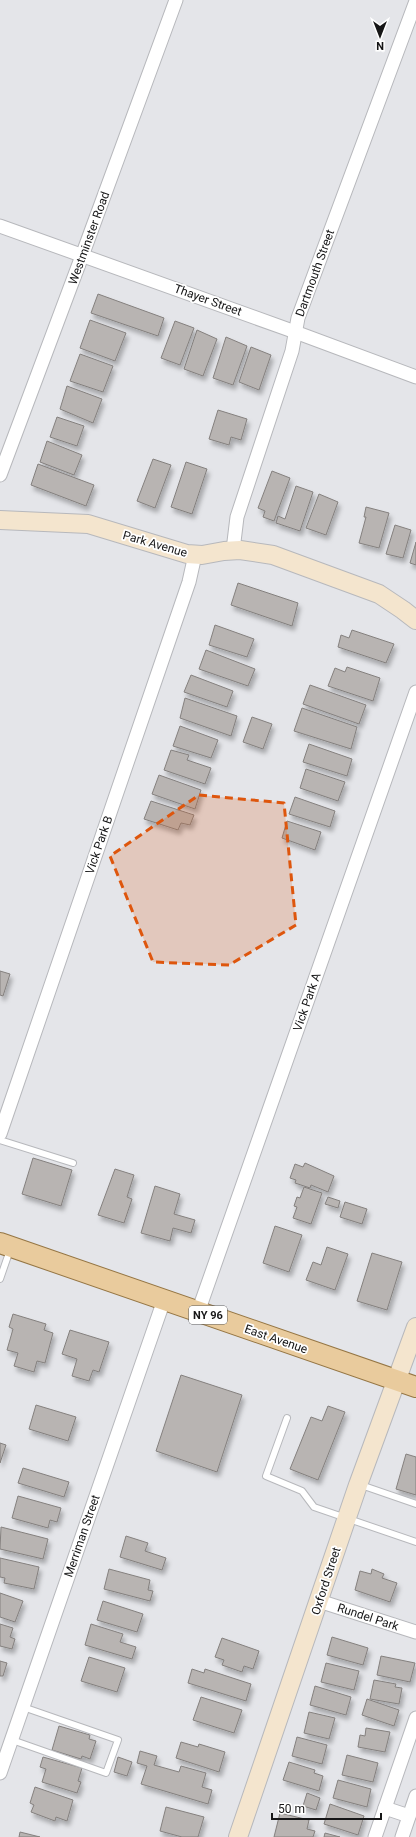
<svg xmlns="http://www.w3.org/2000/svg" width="416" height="1837" viewBox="0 0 416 1837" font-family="Roboto,sans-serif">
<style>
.building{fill:#b8b4b2;stroke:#84807e;filter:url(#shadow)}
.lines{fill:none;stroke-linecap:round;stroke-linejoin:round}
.lane-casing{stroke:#b7b8bc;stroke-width:8}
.street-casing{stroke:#b7b8bc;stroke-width:15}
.secondary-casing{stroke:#b7b8bc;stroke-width:20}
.primary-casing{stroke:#957644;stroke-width:22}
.lane{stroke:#fff;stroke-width:6}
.street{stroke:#fff;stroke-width:13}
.secondary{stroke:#f4e5ce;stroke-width:18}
.primary{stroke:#e9cb9d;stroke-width:20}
.marked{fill:#de560d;fill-opacity:0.2;stroke:#de560d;stroke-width:3;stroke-dasharray:8 5;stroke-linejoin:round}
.labels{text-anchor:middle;stroke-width:3.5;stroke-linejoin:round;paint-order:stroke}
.shield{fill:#fff;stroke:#5c5c5d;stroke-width:1}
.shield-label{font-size:11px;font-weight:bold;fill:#161617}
.street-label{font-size:12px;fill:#161617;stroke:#fff}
</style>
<defs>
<filter id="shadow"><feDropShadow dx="2.5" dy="4.5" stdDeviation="2" flood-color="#0004"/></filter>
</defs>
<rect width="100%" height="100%" fill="#e4e5e9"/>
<g class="building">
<path d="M98 294 164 318 158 336 91 313Z"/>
<path d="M90 320 126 333 115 361 80 348Z"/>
<path d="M175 321 194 328 180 365 161 358Z"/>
<path d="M197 330 217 339 203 376 184 369Z"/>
<path d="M226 337 247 346 233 385 213 378Z"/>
<path d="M251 347 271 355 259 390 239 382Z"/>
<path d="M80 354 113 366 103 392 70 381Z"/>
<path d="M67 386 102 399 93 423 60 409Z"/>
<path d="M218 410 247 419 241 440 231 437 229 445 209 439Z"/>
<path d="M57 417 84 426 77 446 50 437Z"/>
<path d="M47 441 82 455 74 475 40 462Z"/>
<path d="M153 459 171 465 155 508 137 501Z"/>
<path d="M186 462 207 469 192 514 171 507Z"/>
<path d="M38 464 94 485 86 506 31 485Z"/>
<path d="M272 471 290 478 274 521 263 517 265 511 258 508Z"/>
<path d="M296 486 313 492 300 531 276 523 278 516 285 519Z"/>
<path d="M319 494 338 502 326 535 306 528Z"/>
<path d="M366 507 389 513 379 548 359 543 366 517H364Z"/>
<path d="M395 525 411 530 403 558 386 554Z"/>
<path d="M416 542V565L410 563Z"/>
<path d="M238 583 298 603 292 626 231 605Z"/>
<path d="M215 625 254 639 247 657 209 645Z"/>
<path d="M352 630 394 644 386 663 338 647 341 635 349 638Z"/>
<path d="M206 650 255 669 248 686 199 669Z"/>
<path d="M347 667 380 678 373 701 328 686 335 668 345 672Z"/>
<path d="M191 675 233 691 227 707 184 692Z"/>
<path d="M310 685 366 705 359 724 303 704Z"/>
<path d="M185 698 237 716 231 736 180 718Z"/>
<path d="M302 708 357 727 351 749 294 731Z"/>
<path d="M252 717 272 724 263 749 243 742Z"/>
<path d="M180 726 218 740 211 758 173 746Z"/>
<path d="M309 744 352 759 347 776 303 762Z"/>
<path d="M171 750 189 755 187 760 211 768 205 784 164 770Z"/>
<path d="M306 769 345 782 338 801 300 788Z"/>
<path d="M159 775 201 790 195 809 152 794Z"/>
<path d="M295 797 335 811 330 827 289 814Z"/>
<path d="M151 801 194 815 190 825 181 823 178 830 144 819Z"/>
<path d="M287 821 321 832 315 850 282 838Z"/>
<path d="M0 971 10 974 3 996 0 995Z"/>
<path d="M33 1158 72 1170 61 1206 22 1194Z"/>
<path d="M305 1163 334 1176 328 1192 311 1185 310 1188 295 1183 296 1180 290 1178 295 1164 303 1167Z"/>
<path d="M115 1169 134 1175 127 1197 132 1199 124 1223 98 1215Z"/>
<path d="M155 1186 180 1194 174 1214 195 1220 191 1233 173 1228 170 1241 141 1233Z"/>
<path d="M304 1187 322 1193 311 1224 293 1218 297 1207 294 1206 297 1197 300 1198Z"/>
<path d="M328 1197 340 1201 338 1208 325 1204Z"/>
<path d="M345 1202 367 1209 362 1224 340 1217Z"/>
<path d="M275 1226 302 1235 289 1272 263 1263Z"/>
<path d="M327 1247 348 1254 335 1290 306 1280 313 1262 321 1265Z"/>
<path d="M372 1253 402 1262 387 1310 357 1301Z"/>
<path d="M13 1314 46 1324 44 1330 53 1333 45 1363 37 1361 34 1372 14 1366 18 1353 7 1350 13 1329 9 1327Z"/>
<path d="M70 1330 109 1342 99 1372 93 1370 89 1381 72 1376 77 1359 62 1354Z"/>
<path d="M181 1375 242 1395 217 1472 156 1451Z"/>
<path d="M36 1405 76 1417 68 1441 29 1429Z"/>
<path d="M328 1406 345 1412 318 1480 290 1469 311 1417 322 1421Z"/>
<path d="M0 1443 6 1445 0 1463Z"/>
<path d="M406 1454 416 1457V1495L396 1489Z"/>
<path d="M23 1468 69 1482 64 1497 18 1483Z"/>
<path d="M18 1496 61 1508 57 1522 50 1520 48 1528 12 1518Z"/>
<path d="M1 1527 48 1539 43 1559 0 1549Z"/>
<path d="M126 1536 148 1543 145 1551 166 1558 162 1570 120 1557Z"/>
<path d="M0 1558 39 1567 34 1589 4 1583 5 1578 0 1577Z"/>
<path d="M109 1569 150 1580 148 1590 153 1591 150 1601 104 1589Z"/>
<path d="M372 1569 384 1574 382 1578 397 1583 390 1602 355 1590 360 1571 371 1574Z"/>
<path d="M0 1593 23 1601 15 1622 0 1617Z"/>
<path d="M103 1601 143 1614 137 1632 97 1620Z"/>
<path d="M0 1624 13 1628 10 1637 15 1639 12 1649 0 1646Z"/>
<path d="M91 1624 123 1634 120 1642 136 1647 132 1659 85 1645Z"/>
<path d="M332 1637 368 1648 363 1665 327 1655Z"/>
<path d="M222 1638 259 1651 253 1669 244 1666 242 1672 222 1665 224 1660 215 1657Z"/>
<path d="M381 1656 415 1663 410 1682 377 1675Z"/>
<path d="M89 1657 125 1668 117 1692 81 1681Z"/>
<path d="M0 1661 7 1663 3 1676H0Z"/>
<path d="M326 1663 359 1671 354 1690 321 1682Z"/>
<path d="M192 1669 204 1673 205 1669 251 1684 246 1701 188 1683Z"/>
<path d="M374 1680 396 1684 395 1687 402 1688 399 1704 370 1699Z"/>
<path d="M315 1686 351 1697 346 1715 310 1705Z"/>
<path d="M201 1697 242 1710 234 1733 193 1720Z"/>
<path d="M367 1699 399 1710 394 1726 362 1715Z"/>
<path d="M309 1712 335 1718 329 1739 304 1733Z"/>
<path d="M59 1726 90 1735 89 1739 96 1741 90 1759 82 1756 81 1759 52 1750Z"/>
<path d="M366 1728 390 1732 385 1752 358 1747 360 1735 365 1736Z"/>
<path d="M297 1737 327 1745 322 1764 292 1756Z"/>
<path d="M181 1742 198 1747 199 1744 225 1752 219 1772 176 1758Z"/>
<path d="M140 1751 157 1756 154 1765 179 1772 181 1766 206 1773 202 1787 212 1790 208 1804 141 1784 147 1766 137 1763Z"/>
<path d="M347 1755 378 1763 373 1782 342 1775Z"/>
<path d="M43 1757 82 1768 78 1781 81 1782 77 1793 42 1782 46 1769 40 1767Z"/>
<path d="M118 1757 132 1762 127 1776 114 1772Z"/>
<path d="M289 1762 315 1770 314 1773 323 1776 319 1791 283 1780Z"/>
<path d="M338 1780 371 1789 367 1807 333 1798Z"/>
<path d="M35 1787 73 1800 67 1821 56 1817 55 1821 31 1812 34 1805 30 1803Z"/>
<path d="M307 1793 320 1798 316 1810 303 1806Z"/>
<path d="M330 1804 364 1816 358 1835 324 1824Z"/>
<path d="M166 1807 204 1817 198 1837H182L160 1831Z"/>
<path d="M280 1813 309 1820 307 1829 315 1831 313 1837H274Z"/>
<path d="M20 1832 40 1837H19Z"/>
<path d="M325 1833 340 1837H324Z"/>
</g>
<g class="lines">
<defs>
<g id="lane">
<path d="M0 1140 73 1163"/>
<path d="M0 1279 10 1250"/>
<path d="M287 1418 266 1476 302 1491 314 1507 416 1542"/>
<path d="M361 1485 416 1504"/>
<path d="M12 1740 106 1773 118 1740 23 1707"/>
</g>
<g id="street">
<path d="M0 226 287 329 416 377"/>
<path d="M0 475 82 256 176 0"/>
<path d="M233 550 237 517 292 351 298 318 416 1"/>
<path d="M0 1134 189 582 195 555"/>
<path d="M198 1312 416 692"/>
<path d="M319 1601 416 1632"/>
<path d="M0 1773 164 1300"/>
<path d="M385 1808 409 1816"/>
<path d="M375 1837 416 1718"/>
<path d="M402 1837 416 1796"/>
</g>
<g id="secondary">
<path d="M0 520 88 524 187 554 202 555 224 551 240 550 273 555 379 594 403 610 416 620"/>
<path d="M238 1837 358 1485 416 1327"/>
</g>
<path id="primary" d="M0 1243 416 1387"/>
</defs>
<use href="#lane" class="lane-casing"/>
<use href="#street" class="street-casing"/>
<use href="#secondary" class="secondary-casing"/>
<use href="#primary" class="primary-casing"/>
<use href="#lane" class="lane"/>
<use href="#street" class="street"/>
<use href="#secondary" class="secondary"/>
<use href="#primary" class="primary"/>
</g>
<path class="marked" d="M199 795 284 803 296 925 229 965 153 962 110 856Z"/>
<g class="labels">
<rect class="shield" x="189" y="1306" width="38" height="18" rx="3"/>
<g class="shield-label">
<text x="208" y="1319">NY 96</text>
</g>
<g class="street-label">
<text transform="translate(89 238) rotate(-70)" y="4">Westminster Road</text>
<text transform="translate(315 273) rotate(-70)" y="4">Dartmouth Street</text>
<text transform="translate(208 300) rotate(20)" y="4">Thayer Street</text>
<text transform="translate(155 544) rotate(16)" y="4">Park Avenue</text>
<text transform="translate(99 845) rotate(-71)" y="4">Vick Park B</text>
<text transform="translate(307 1002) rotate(-71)" y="4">Vick Park A</text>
<text transform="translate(276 1339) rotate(19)" y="4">East Avenue</text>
<text transform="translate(82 1536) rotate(-71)" y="4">Merriman Street</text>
<text transform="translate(326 1581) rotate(-72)" y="4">Oxford Street</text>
<text transform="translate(368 1617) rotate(18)" y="4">Rundel Park</text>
</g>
</g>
<g transform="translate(380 36) rotate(180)" stroke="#ffffff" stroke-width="3" paint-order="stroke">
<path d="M0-3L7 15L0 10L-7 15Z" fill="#161617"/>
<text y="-6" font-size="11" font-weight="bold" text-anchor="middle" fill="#161617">N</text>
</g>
<path d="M272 1813v6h109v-6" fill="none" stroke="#161617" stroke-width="2"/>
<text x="278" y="1813" font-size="12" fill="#161617" stroke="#ffffff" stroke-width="3" paint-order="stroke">50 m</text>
</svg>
